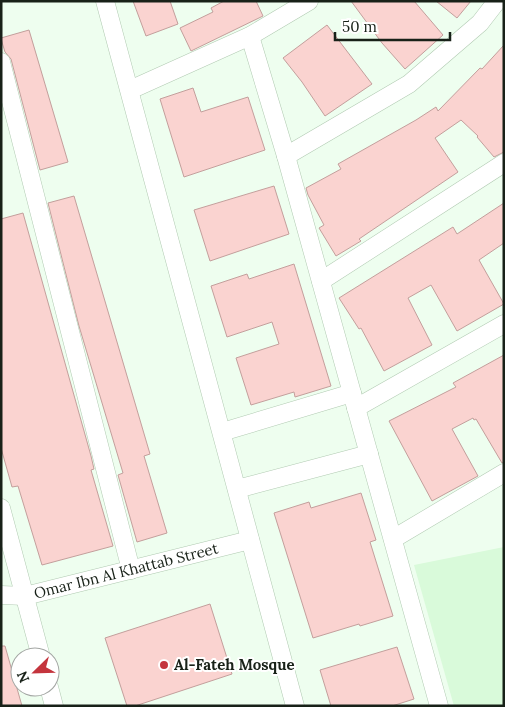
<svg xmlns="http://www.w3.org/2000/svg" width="505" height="707" viewBox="0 0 505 707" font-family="Lora,serif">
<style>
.built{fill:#d9fada}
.building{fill:#fad3d0;stroke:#c39f9c}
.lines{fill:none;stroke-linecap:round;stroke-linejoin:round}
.minor-casing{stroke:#b1cab2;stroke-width:19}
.minor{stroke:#fff;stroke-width:18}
.poi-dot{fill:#c4343d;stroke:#fff;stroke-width:2}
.labels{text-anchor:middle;stroke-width:4;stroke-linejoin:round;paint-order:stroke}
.street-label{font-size:15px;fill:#182118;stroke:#fff}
.poi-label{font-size:15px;font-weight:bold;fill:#182118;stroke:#fff;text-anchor:start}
</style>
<rect width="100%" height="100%" fill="#eefeef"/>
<path class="built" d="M504 547V706H454L414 565Z"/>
<g class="building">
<path d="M133 1H170L178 24 146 36Z"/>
<path d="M224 1H256L263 16 191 51 180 28 213 12 211 8Z"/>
<path d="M351 1H414L443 35 405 69 382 43Z"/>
<path d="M436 1H471L457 18Z"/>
<path d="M327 25 372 84 325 116 302 82 283 58Z"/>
<path d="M29 30 68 162 40 170 11 59 5 52 1 39V38Z"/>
<path d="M504 45V152L494 157 477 137 478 136 461 120 435 138 458 172 359 239 361 241 336 256 319 228 324 225 308 195 306 188 341 169 338 164 416 120 436 107 438 111 480 68 482 69Z"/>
<path d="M193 88 201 112 248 97 265 150 184 177 160 99Z"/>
<path d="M274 186 289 234 210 261 194 210Z"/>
<path d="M74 196 150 454 144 456 167 533 137 542 118 475 123 473 79 326 48 203Z"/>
<path d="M504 203V243L479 260 504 304 457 331 431 285 408 298 432 345 384 371 361 328 359 329 339 298 453 227 457 234Z"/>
<path d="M23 213 91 456 94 469 91 470 113 546 42 565 18 486 12 487 1 448V219Z"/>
<path d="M294 264 331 386 295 397 294 392 251 405 236 358 279 344 272 322 227 337 211 286 247 274 249 279Z"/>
<path d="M504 355V462L502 463 476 419 474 420 473 418 452 429 478 476 432 501 389 421 456 387 453 383Z"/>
<path d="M361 493 376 540 370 542 393 616 360 626 359 624 313 638 274 513 309 502 311 508Z"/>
<path d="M210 604 232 674 135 706H127L105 638Z"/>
<path d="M1 646H5L22 706H1Z"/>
<path d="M397 647 414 699 392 706H331L320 670Z"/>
</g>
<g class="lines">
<defs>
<g id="minor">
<path d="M105 1 295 706"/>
<path d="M250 36 286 156 439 706"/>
<path d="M1 62 131 570"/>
<path d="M130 90 250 36 309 1"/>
<path d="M286 156 409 84 480 23 497 1"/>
<path d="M321 281 504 163"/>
<path d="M356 408 504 324"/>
<path d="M222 432 352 393"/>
<path d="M237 489 369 454"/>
<path d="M1 508 41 657"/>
<path d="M393 539 504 473"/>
<path d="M1 595 25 596 250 540"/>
<path d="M49 687 54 706"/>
</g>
</defs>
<use href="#minor" class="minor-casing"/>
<use href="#minor" class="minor"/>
</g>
<circle class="poi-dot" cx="164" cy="665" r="5"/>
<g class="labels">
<g class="street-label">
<text transform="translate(126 571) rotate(-14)" y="5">Omar Ibn Al Khattab Street</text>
</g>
<g class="poi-label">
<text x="174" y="670">Al-Fateh Mosque</text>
</g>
</g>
<rect width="505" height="707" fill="none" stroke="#182118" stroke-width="5"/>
<g transform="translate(35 672) rotate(247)"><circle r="24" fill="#ffffff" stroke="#a3a6a3"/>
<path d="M0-4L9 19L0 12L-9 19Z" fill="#c4343d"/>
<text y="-8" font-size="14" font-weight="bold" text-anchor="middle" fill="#182118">N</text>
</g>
<path d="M335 32v8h115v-8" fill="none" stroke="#182118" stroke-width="2.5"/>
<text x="342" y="32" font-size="15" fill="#182118" stroke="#ffffff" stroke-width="4" paint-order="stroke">50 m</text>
</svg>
